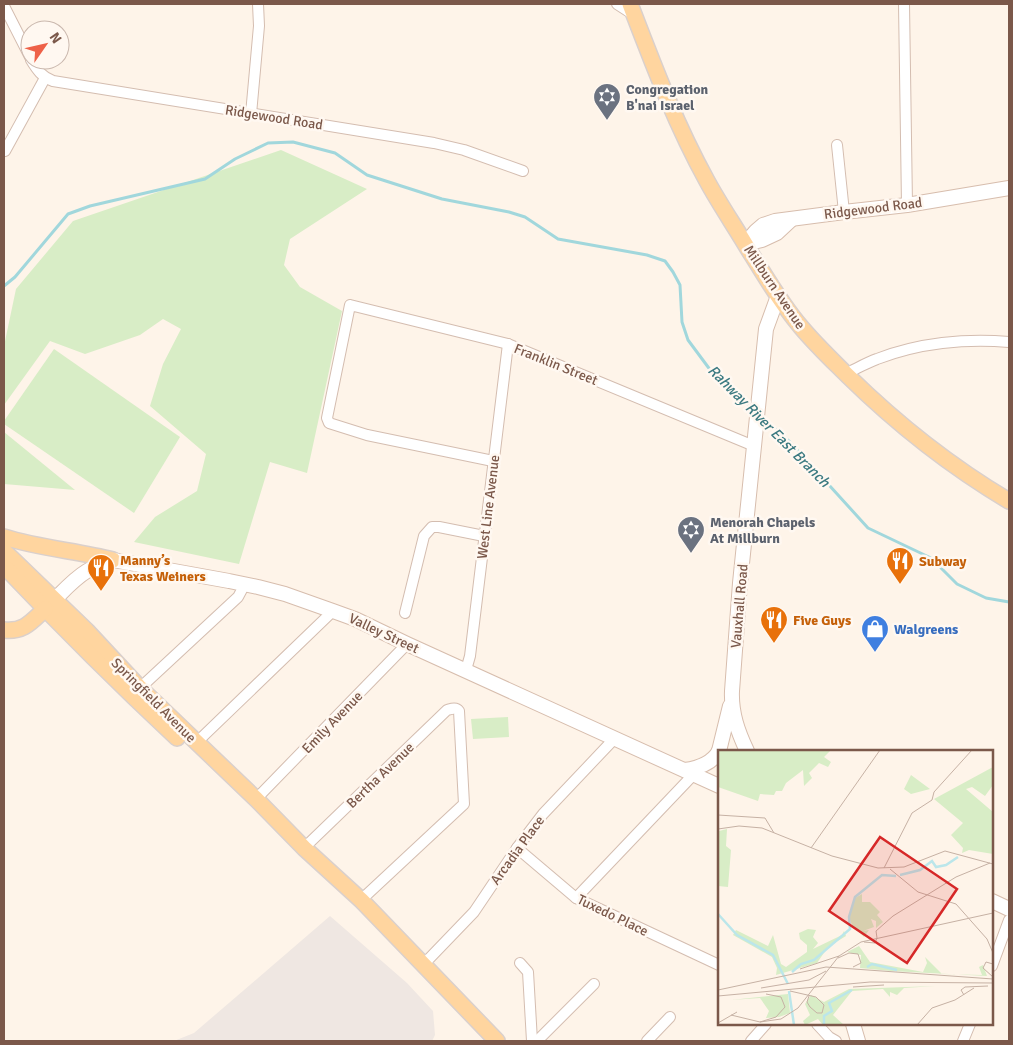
<svg xmlns="http://www.w3.org/2000/svg" width="1013" height="1045" viewBox="0 0 1013 1045" font-family="Signika,sans-serif">
<style>
.industrial{fill:#efe7e2}
.green{fill:#d8edc6}
.lines{fill:none;stroke-linecap:round;stroke-linejoin:round}
.stream{stroke:#a1d7dc;stroke-width:3}
.street-casing{stroke:#d4bdb0;stroke-width:12}
.secondary-casing{stroke:#d7bdad;stroke-width:16}
.primary-casing{stroke:#dad0cc;stroke-width:18}
.street{stroke:#fff;stroke-width:10}
.secondary{stroke:#fff;stroke-width:14}
.primary{stroke:#ffd59f;stroke-width:15}
.labels{text-anchor:middle;stroke-width:5;stroke-linejoin:round;paint-order:stroke}
.worship-label{font-size:14px;font-weight:bold;fill:#5b616d;stroke:#fff8f1;text-anchor:start}
.street-label{font-size:14px;fill:#7b584a;stroke:#fff8f1}
.food-label{font-size:14px;font-weight:bold;fill:#c56008;stroke:#fff8f1;text-anchor:start}
.shop-label{font-size:14px;font-weight:bold;fill:#366cbe;stroke:#fff8f1;text-anchor:start}
.water-label{font-size:15px;font-style:italic;fill:#3c7a81;stroke:#fff8f1}
.inset-river{fill:none;stroke:#bbe6ea;stroke-width:2.5}
.inset-road{fill:none;stroke:#c6b1a4;stroke-width:1}
.view{fill:#d62828;fill-opacity:0.15;stroke:#d62828;stroke-width:2.5}
.inset-edge{fill:none;stroke:#7b584a;stroke-width:2.5}
</style>
<rect width="100%" height="100%" fill="#fef4e9"/>
<path class="industrial" d="M330 916 407 983 433 1011 435 1035 432 1041H174L194 1033Z"/>
<g class="green">
<path d="M281 150 367 189 290 239 284 265 300 287 342 311 307 473 270 462 239 564 134 542 155 517 197 491 206 454 150 406 163 364 181 329 163 319 140 335 85 354 50 341 4 405V346L16 289 73 221Z"/>
<path d="M54 349 180 437 134 513 4 424V421Z"/>
<path d="M4 432 75 490 4 484Z"/>
<path d="M508 717 509 737 473 739 471 719Z"/>
</g>
<g class="lines">
<g class="stream">
<path d="M4 286 15 277 68 214 90 206 205 179 235 159 268 143 293 142 335 153 367 175 442 199 509 212 525 217 558 239 647 255 665 261 673 272 680 285 682 322 688 340 711 371 753 409"/>
<path d="M761 416 789 441 868 528 931 558 957 584 986 598 1009 602"/>
</g>
<defs>
<g id="street">
<path d="M617 4 634 15"/>
<path d="M904 4 907 205"/>
<path d="M4 6 30 57"/>
<path d="M31 60C37 70 42 77 53 81L434 143 464 150 523 171"/>
<path d="M251 114 259 26 258 4"/>
<path d="M837 145 844 212"/>
<path d="M5 151 45 78"/>
<path d="M845 374C856 369 866 363 877 359 918 343 966 338 1009 342"/>
<path d="M493 461 367 435 329 423 327 418 350 305 508 344 754 446"/>
<path d="M405 613 424 536 432 527H439L484 536"/>
<path d="M466 670 470 656 508 344"/>
<path d="M140 688 238 597 245 584"/>
<path d="M196 743 333 611"/>
<path d="M256 799 407 644"/>
<path d="M304 848 447 710C451 709 456 707 459 711L464 804 361 900"/>
<path d="M517 848 576 898 719 965"/>
<path d="M576 898 694 774"/>
<path d="M520 963 528 972 532 1041"/>
<path d="M423 965 474 912 517 848 543 814 615 738"/>
<path d="M992 966 1009 920"/>
<path d="M817 1024 829 1037 836 1041"/>
<path d="M537 1041 594 984"/>
<path d="M647 1041 670 1017"/>
<path d="M751 1041 766 1024"/>
<path d="M963 1041 970 1024"/>
</g>
<g id="secondary">
<path d="M745 244 756 231 763 225 775 221 844 212 907 205 1009 188"/>
<path d="M745 244 762 240 777 233 792 219"/>
<path d="M48 606C60 595 72 580 87 571 95 566 104 563 113 560L229 581 258 587 285 594 333 611 355 619 407 644 719 786"/>
<path d="M719 751 730 706"/>
<path d="M747 751C738 732 731 713 732 691L740 583 766 329 778 296"/>
<path d="M685 770C698 768 712 764 719 751"/>
<path d="M992 901 1009 909"/>
<path d="M853 1024 858 1041"/>
</g>
<g id="primary">
<path d="M630 4C653 64 676 125 707 181 720 205 736 228 750 252 766 277 781 304 801 327 816 345 832 360 848 376 897 424 950 466 1009 501"/>
<path d="M4 537C39 548 77 551 113 560"/>
<path d="M4 551 87 631 140 688 256 799 304 848 361 900 497 1041"/>
<path d="M4 566C60 625 117 682 177 738"/>
<path d="M4 630C24 632 31 622 45 609"/>
</g>
</defs>
<use href="#street" class="street-casing"/>
<use href="#secondary" class="secondary-casing"/>
<use href="#primary" class="primary-casing"/>
<use href="#street" class="street"/>
<use href="#secondary" class="secondary"/>
<use href="#primary" class="primary"/>
</g>
<defs>
<symbol id="synagogue-pin" viewBox="-11 -11 22 30"><path d="M0 17L-7.5 6A9.5 9.5 0 1 1 7.5 6Z" fill="#6b7280" stroke="#fff8f1"/><path d="M0-6.5L5.6 3.2H-5.6ZM0 6.5L5.6-3.2H-5.6Z" fill="#fff"/></symbol>
<symbol id="restaurant-pin" viewBox="-11 -11 22 30"><path d="M0 17L-7.5 6A9.5 9.5 0 1 1 7.5 6Z" fill="#e8710a" stroke="#fff8f1"/><path d="M-5-6h1v4h1v-4h1v4h1v-4h1v5L-1.5 .5V6h-2V.5L-5-1ZM5-6V6H3V1.5H1.5Q1.5-4 5-6Z" fill="#fff"/></symbol>
<symbol id="shop-pin" viewBox="-11 -11 22 30"><path d="M0 17L-7.5 6A9.5 9.5 0 1 1 7.5 6Z" fill="#3f7fe0" stroke="#fff8f1"/><path d="M-5-2.5h2.3a2.7 3.5 0 0 1 5.4 0H5L5.5 6h-11ZM-1.5-2.5h3a1.5 2.3 0 0 0-3 0Z" fill="#fff"/></symbol>
</defs>
<g fill-rule="evenodd">
<use href="#synagogue-pin" x="591" y="81" width="32" height="43"/>
<use href="#synagogue-pin" x="675" y="514" width="32" height="43"/>
<use href="#restaurant-pin" x="884" y="545" width="32" height="43"/>
<use href="#restaurant-pin" x="85" y="552" width="32" height="43"/>
<use href="#restaurant-pin" x="758" y="604" width="32" height="43"/>
<use href="#shop-pin" x="859" y="613" width="32" height="43"/>
</g>
<g class="labels">
<g class="worship-label">
<text x="626" y="94">Congregation<tspan x="626" dy="16">B'nai Israel</tspan></text>
<text x="710" y="527">Menorah Chapels<tspan x="710" dy="16">At Millburn</tspan></text>
</g>
<g class="street-label">
<text transform="translate(274 117) rotate(9)" y="5">Ridgewood Road</text>
<text transform="translate(873 208) rotate(-7)" y="5">Ridgewood Road</text>
<text transform="translate(775 287) rotate(56)" y="5">Millburn Avenue</text>
<text transform="translate(556 364) rotate(22)" y="5">Franklin Street</text>
<text transform="translate(488 507) rotate(-83)" y="5">West Line Avenue</text>
<text transform="translate(739 606) rotate(-85)" y="5">Vauxhall Road</text>
<text transform="translate(384 633) rotate(25)" y="5">Valley Street</text>
<text transform="translate(154 700) rotate(45)" y="5">Springfield Avenue</text>
<text transform="translate(332 722) rotate(-46)" y="5">Emily Avenue</text>
<text transform="translate(380 775) rotate(-44)" y="5">Bertha Avenue</text>
<text transform="translate(517 850) rotate(-54)" y="5">Arcadia Place</text>
<text transform="translate(613 915) rotate(26)" y="5">Tuxedo Place</text>
</g>
<g class="food-label">
<text x="120" y="565">Manny’s<tspan x="120" dy="16">Texas Weiners</tspan></text>
<text x="919" y="566">Subway</text>
<text x="793" y="625">Five Guys</text>
</g>
<g class="shop-label">
<text x="894" y="634">Walgreens</text>
</g>
<g class="water-label">
<text transform="translate(769 426) rotate(45)" y="5">Rahway River East Branch</text>
</g>
</g>
<g transform="translate(718 750)">
<rect width="275" height="275" fill="#fef4e9"/>
<path d="M0 0H113L106 7 113 12 110 17 101 13 91 23 94 28 86 36 85 20 68 33 64 41H58L56 45 42 44 40 51 0 37ZM275 17V35L267 46 254 37 248 39 275 62V104L251 100 244 103 245 98 233 85 245 73 216 49ZM193 25 212 39 193 44 186 39ZM9 79 8 96 13 100 10 137 0 136V88L1 81ZM144 144V152H152L162 162 159 165 165 172 158 178V171L153 169 156 177 145 181 151 180 146 187 134 175 131 167 137 148ZM90 179 98 180 95 187 100 193 95 199 124 185 126 181 128 186 110 197 99 213 58 225 59 218 54 207 15 185 18 180 50 196 55 185 63 214 68 217 89 202V195L82 189 81 183ZM141 196 152 212 205 222 209 213 207 207 224 224 264 225 261 217 265 215 269 226 173 221 142 218 143 205 129 202ZM218 236 186 238 179 245 172 242V247L165 239 134 241 115 265 126 275H105L100 269 87 275 85 271 92 265 87 254 93 245 106 252 131 239ZM70 244 72 263 61 267 48 268 51 261 42 248 13 250Z" fill="#d8edc6"/>
<path class="inset-river" d="M182 125 202 120 214 111 218 117 228 115 240 107M0 164 19 185 55 205 70 234M149 217 154 214 179 220M74 222 83 214 96 210 132 179 131 167 137 147 164 125 178 126M71 241 76 275M106 275V266L114 261 111 253 134 240"/>
<path class="inset-road" d="M0 65 47 68 56 83M0 79 21 76 44 78 114 106 160 118 186 117 227 101 275 114M93 98 162 0M166 118 194 63 214 50 216 42 254 0M172 119 200 142 238 154 269 189 275 203M159 188 158 181 175 166 238 127 272 113M146 192 157 193 159 188M120 208 131 203 140 204 143 213 135 217M82 219 121 206M275 227 265 218 268 212 275 214M135 237 166 235M43 238 91 230 108 221M0 240 108 217 275 229M72 241 98 247 106 255 104 263H99L92 257 89 252 91 246M246 245 243 240 247 237 270 236M0 246 152 232 275 233M13 265 42 272 63 269 80 258 121 206 143 192 275 163M42 272 58 267 67 257 63 247 48 244M0 273 19 262M199 275 214 258 237 250 256 238"/>
<path class="view" d="M162 87 239 139 189 213 111 161Z"/>
<rect width="275" height="275" class="inset-edge"/>
</g>
<rect width="1013" height="1045" fill="none" stroke="#7b584a" stroke-width="10"/>
<g transform="translate(45 45) rotate(56)"><circle r="24" fill="#fff8f1" stroke="#cab8ae"/>
<path d="M0-4L9 19L0 12L-9 19Z" fill="#ee6148"/>
<text y="-8" font-size="14" font-weight="bold" text-anchor="middle" fill="#7b584a">N</text>
</g>
</svg>
